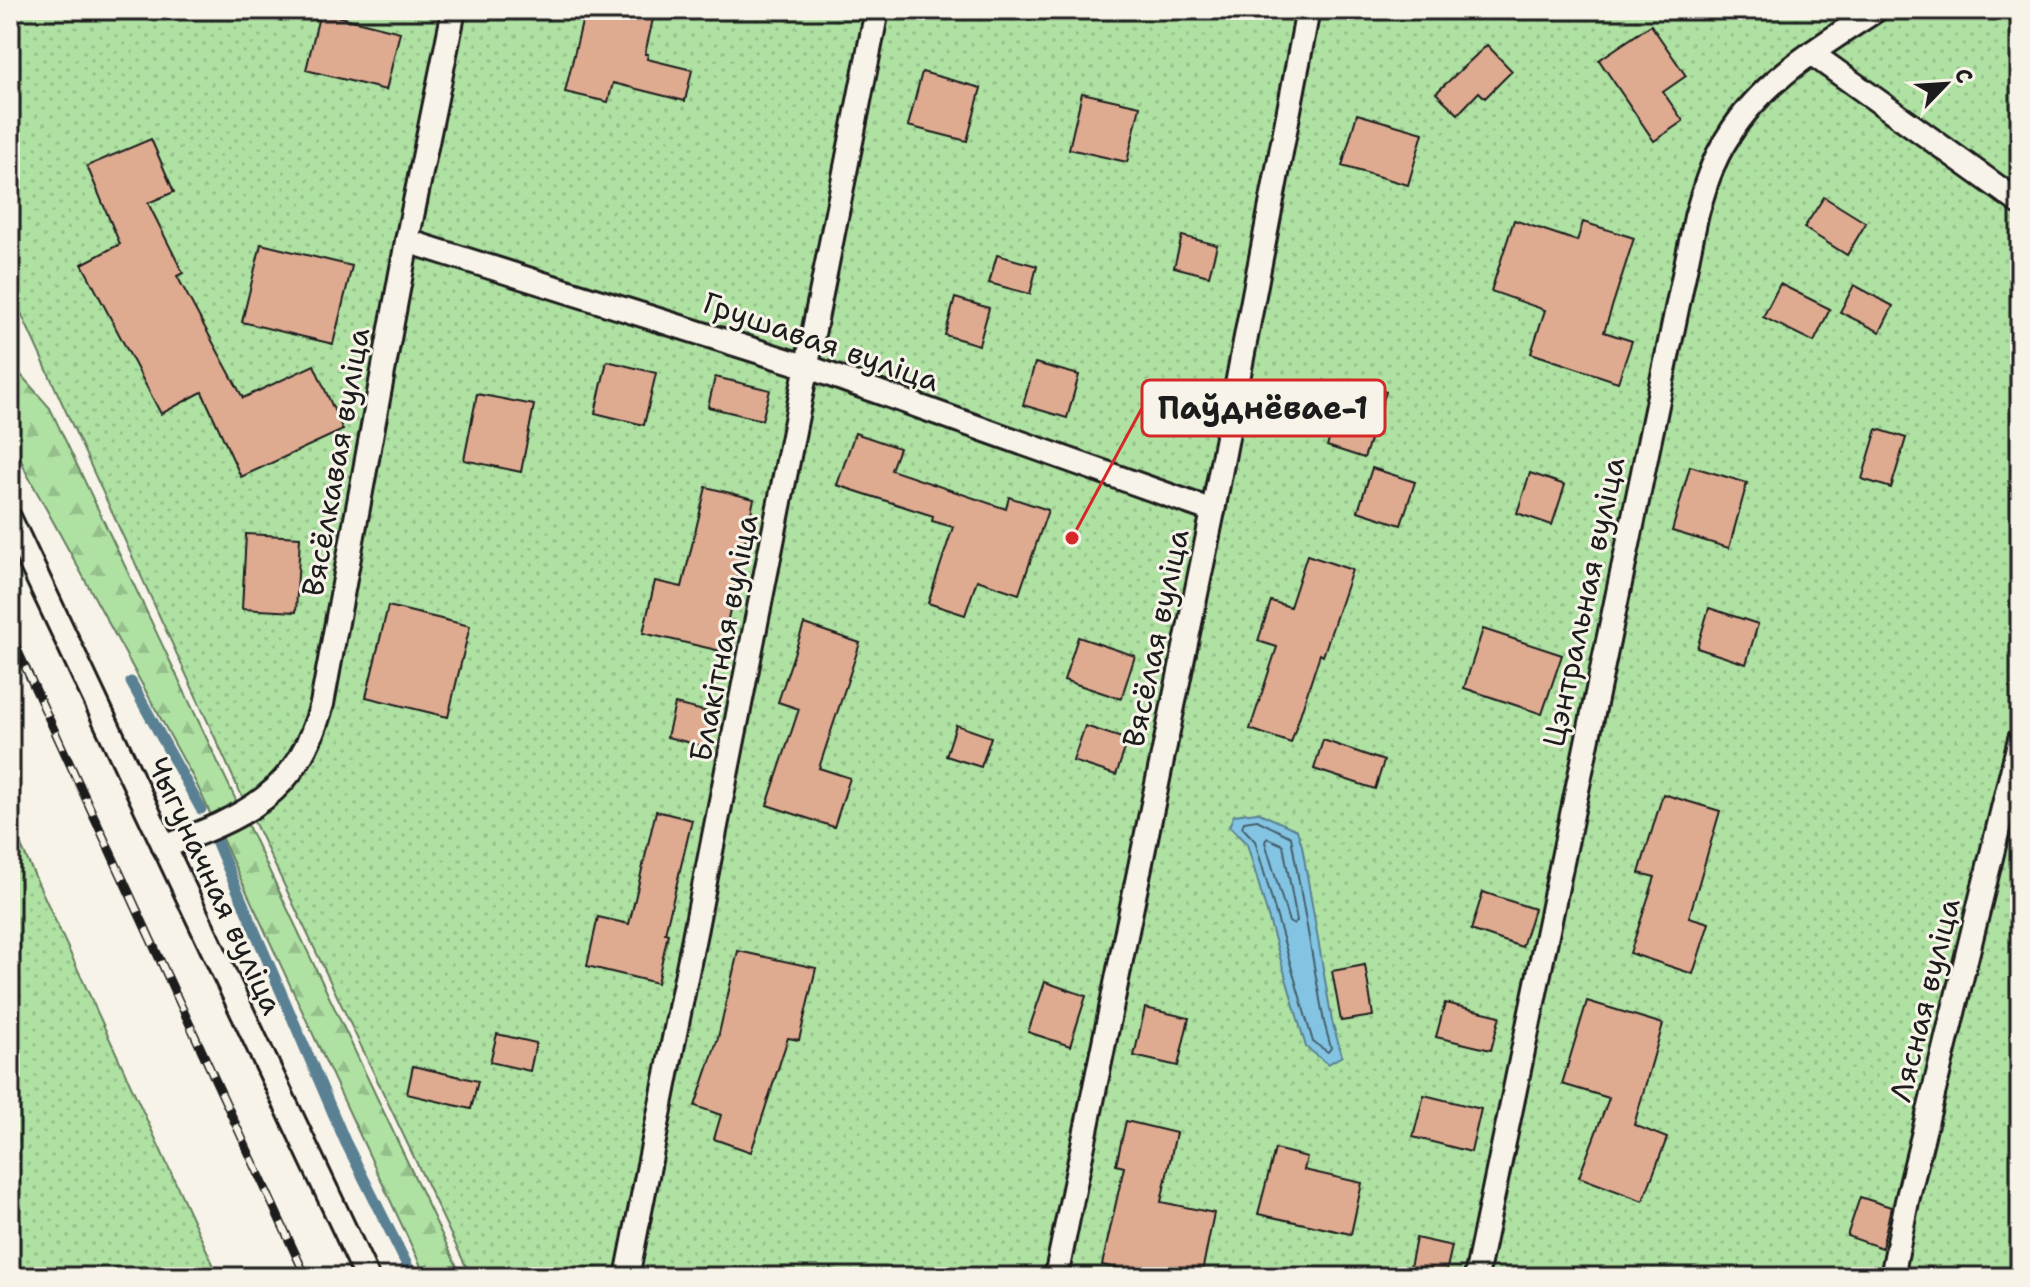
<svg xmlns="http://www.w3.org/2000/svg" width="2030" height="1287" viewBox="0 0 2030 1287" font-family="'Shantell Sans',sans-serif">
<style>
.green{fill:url(#green-dots);stroke:#657e5f;stroke-width:2}
.forest{fill:url(#forest-firs);stroke:#657e5f;stroke-width:2}
.water{fill:#83c4e3;stroke:#5a8193;stroke-width:2}
.lines{fill:none;stroke-linecap:round;stroke-linejoin:round}
.shore{stroke:#455f6c;stroke-width:2}
.stream{stroke:#5a8193;stroke-width:11}
.building{fill:#deab91;stroke:#1c1c1c;stroke-width:2}
.service-casing{stroke:#1c1c1c;stroke-width:28}
.service{stroke:#f7f3e8;stroke-width:22}
.rail-casing{stroke:#1c1c1c;stroke-width:9}
.rail{stroke:#f7f3e8;stroke-width:6;stroke-dasharray:18;stroke-linecap:butt}
.labels{text-anchor:middle;stroke-width:6;stroke-linejoin:round;paint-order:stroke}
.street-label{font-size:30px;fill:#1c1c1c;stroke:#f7f3e8}
.leader{fill:none;stroke:#d62828;stroke-width:3}
.callout-dot{fill:#d62828;stroke:#f7f3e8;stroke-width:3}
.callout{fill:#f7f3e8;stroke:#d62828;stroke-width:3}
.callout-label{font-size:32px;text-anchor:middle;font-weight:bold;fill:#1c1c1c}
</style>
<defs>
<pattern id="green-dots" width="8" height="8" patternUnits="userSpaceOnUse" patternTransform="scale(2)"><rect width="8" height="8" fill="#aee1a2"/><path d="M2 2h.1M6 6h.1" fill="none" stroke="#95c08b" stroke-width="1.8" stroke-linecap="round"/></pattern>
<pattern id="forest-firs" width="22" height="20" patternUnits="userSpaceOnUse" patternTransform="scale(2)"><rect width="22" height="20" fill="#aee1a2"/><path d="M5 1l3.5 6h-7zM16 11l3.5 6h-7z" fill="#95c08b"/></pattern>
</defs>
<rect width="100%" height="100%" fill="#f7f3e8"/>
<filter id="ink" filterUnits="userSpaceOnUse"><feTurbulence type="fractalNoise" baseFrequency=".0125" numOctaves="2"/><feDisplacementMap in="SourceGraphic" scale="16" xChannelSelector="R" yChannelSelector="G"/><feConvolveMatrix kernelMatrix="1 2 1 2 8 2 1 2 1" color-interpolation-filters="sRGB"/></filter>
<g filter="url(#ink)">
<g class="green">
<path d="M10 10H2020V1277H471L238 788 10 289Z"/>
<path d="M10 822 219 1277H10Z"/>
</g>
<path class="forest" d="M14 367 50 408 462 1277H426L196 783 26 472 10 430V370Z"/>
<path class="water" d="M1257 812 1297 830 1302 846 1332 1021 1342 1056 1328 1064 1306 1047 1247 844 1229 826 1234 815Z"/>
<g class="lines">
<g class="shore">
<path d="M1257 820 1291 837 1324 1022 1331 1048 1328 1052 1313 1042 1255 841 1242 827 1244 822Z"/>
<path d="M1267 838 1283 845 1297 921 1294 925 1289 922 1265 842Z"/>
</g>
<g class="stream">
<path d="M131 682 201 809"/>
<path d="M217 843 345 1141 413 1277"/>
</g>
</g>
<g class="building">
<path d="M585 10H655L645 54H648L647 59 692 70 685 101 613 83 608 102 565 92Z"/>
<path d="M320 12 400 32 386 90 306 70Z"/>
<path d="M1651 25 1686 76 1663 92 1683 121 1654 141 1599 60Z"/>
<path d="M1487 45 1512 71 1485 98 1479 92 1458 114 1436 93Z"/>
<path d="M922 72 981 88 967 141 908 126Z"/>
<path d="M1082 93 1140 106 1127 162 1069 149Z"/>
<path d="M1357 114 1423 133 1408 185 1342 166Z"/>
<path d="M151 139 174 192 148 203 183 273 177 276 243 398 314 365 343 430 241 477 202 392 161 414 82 264 120 244 87 166Z"/>
<path d="M1824 197 1866 223 1847 255 1804 228Z"/>
<path d="M1514 220 1577 241 1583 222 1634 238 1604 332 1632 341 1618 382 1531 353 1545 310 1491 291Z"/>
<path d="M1182 236 1217 245 1209 276 1174 267Z"/>
<path d="M261 244 352 266 333 344 242 322Z"/>
<path d="M997 255 1037 266 1030 294 989 283Z"/>
<path d="M1780 284 1830 309 1814 342 1763 317Z"/>
<path d="M1854 285 1893 306 1880 332 1840 312Z"/>
<path d="M955 298 989 308 979 345 945 335Z"/>
<path d="M607 361 656 373 644 425 595 413Z"/>
<path d="M1035 363 1079 375 1067 418 1023 405Z"/>
<path d="M715 377 770 390 762 420 708 407Z"/>
<path d="M1349 380 1386 392 1364 458 1327 446Z"/>
<path d="M477 394 534 405 521 472 464 460Z"/>
<path d="M1877 429 1906 438 1891 488 1862 479Z"/>
<path d="M855 433 899 448 891 470 1006 509 1009 497 1048 510 1019 594 977 580 965 615 928 603 953 527 932 521 933 516 837 485Z"/>
<path d="M1690 466 1747 483 1729 548 1672 531Z"/>
<path d="M1372 468 1415 482 1401 525 1358 511Z"/>
<path d="M1530 473 1565 485 1552 525 1517 513Z"/>
<path d="M706 487 754 499 721 651 643 633 655 581 682 587Z"/>
<path d="M246 534 300 537 296 612 242 609Z"/>
<path d="M1307 555 1352 570 1323 656 1320 654 1291 743 1250 729 1277 647 1258 641 1271 601 1290 607Z"/>
<path d="M388 606 470 626 448 717 366 697Z"/>
<path d="M1709 608 1758 624 1746 664 1697 648Z"/>
<path d="M804 624 860 643 819 768 850 778 834 827 767 805 799 709 778 702Z"/>
<path d="M1483 629 1562 655 1542 714 1464 688Z"/>
<path d="M1078 637 1135 656 1121 699 1064 680Z"/>
<path d="M675 704 716 714 707 747 667 737Z"/>
<path d="M956 725 991 737 981 767 946 756Z"/>
<path d="M1085 726 1128 740 1116 775 1073 761Z"/>
<path d="M1323 740 1384 761 1375 789 1314 769Z"/>
<path d="M1663 794 1720 811 1689 917 1709 923 1693 974 1630 953 1655 877 1639 873Z"/>
<path d="M656 811 692 820 665 933 668 934 657 983 587 966 598 917 629 924Z"/>
<path d="M1483 892 1534 909 1522 947 1471 930Z"/>
<path d="M738 951 816 968 799 1040 788 1038 751 1152 714 1139 721 1115 695 1106 718 1038Z"/>
<path d="M1365 965 1373 1016 1341 1021 1332 971Z"/>
<path d="M1045 982 1086 996 1070 1046 1028 1032Z"/>
<path d="M1587 1001 1663 1024 1634 1125 1667 1138 1643 1201 1579 1177 1609 1098 1562 1084Z"/>
<path d="M1445 1003 1500 1016 1491 1050 1436 1037Z"/>
<path d="M1145 1008 1189 1018 1178 1066 1134 1056Z"/>
<path d="M497 1034 536 1043 530 1071 490 1062Z"/>
<path d="M413 1066 478 1081 471 1109 407 1094Z"/>
<path d="M1424 1095 1481 1109 1471 1152 1413 1137Z"/>
<path d="M1126 1121 1176 1133 1161 1202 1214 1213 1201 1277H1156L1102 1265 1124 1167 1116 1165Z"/>
<path d="M1275 1149 1307 1157 1304 1170 1362 1183 1351 1234 1258 1214Z"/>
<path d="M1860 1197 1891 1207 1882 1248 1847 1236Z"/>
<path d="M1416 1238 1452 1246 1445 1277H1408Z"/>
</g>
<g class="lines">
<defs>
<g id="service">
<path d="M1811 53 2020 203"/>
<path d="M407 241 808 367 1213 511"/>
<path d="M10 519 367 1277"/>
<path d="M164 847C246 816 297 795 322 704L407 241 454 10"/>
<path d="M627 1277 877 10"/>
<path d="M1056 1277 1213 511 1308 10"/>
<path d="M1476 1277 1696 217C1704 189 1712 161 1728 137 1763 79 1822 46 1876 10"/>
<path d="M1892 1277 1907 1201 2020 739"/>
</g>
</defs>
<use href="#service" class="service-casing"/>
<use href="#service" class="service"/>
<defs>
<path id="rail" d="M10 634 306 1277"/>
</defs>
<use href="#rail" class="rail-casing"/>
<use href="#rail" class="rail"/>
</g>
</g>
<g class="labels">
<g class="street-label">
<text transform="translate(821 342) rotate(19)" y="10">Грушавая вуліца</text>
<text transform="translate(336 462) rotate(-80)" y="10">Вясёлкавая вуліца</text>
<text transform="translate(1584 602) rotate(-78)" y="10">Цэнтральная вуліца</text>
<text transform="translate(724 638) rotate(-79)" y="10">Блакітная вуліца</text>
<text transform="translate(1156 638) rotate(-78)" y="10">Вясёлая вуліца</text>
<text transform="translate(215 886) rotate(65)" y="10">Чыгуначная вуліца</text>
<text transform="translate(1925 1000) rotate(-76)" y="10">Лясная вуліца</text>
</g>
</g>
<path class="leader" d="M1072 538L1142 408"/>
<circle class="callout-dot" cx="1072" cy="538" r="8"/>
<rect class="callout" x="1142" y="380" width="243" height="56" rx="8"/>
<g class="callout-label">
<text x="1263" y="419">Паўднёвае-1</text>
</g>
<rect width="2030" height="1287" fill="none" stroke="#f7f3e8" stroke-width="40"/>
<rect x="20" y="20" width="1990" height="1247" fill="none" stroke="#1c1c1c" stroke-width="3" filter="url(#ink)"/>
<g transform="translate(1946 84) rotate(65)" stroke="#f7f3e8" stroke-width="6" paint-order="stroke">
<path d="M0-6L14 30L0 20L-14 30Z" fill="#1c1c1c"/>
<text y="-12" font-size="22" font-weight="bold" text-anchor="middle" fill="#1c1c1c">С</text>
</g>
</svg>
